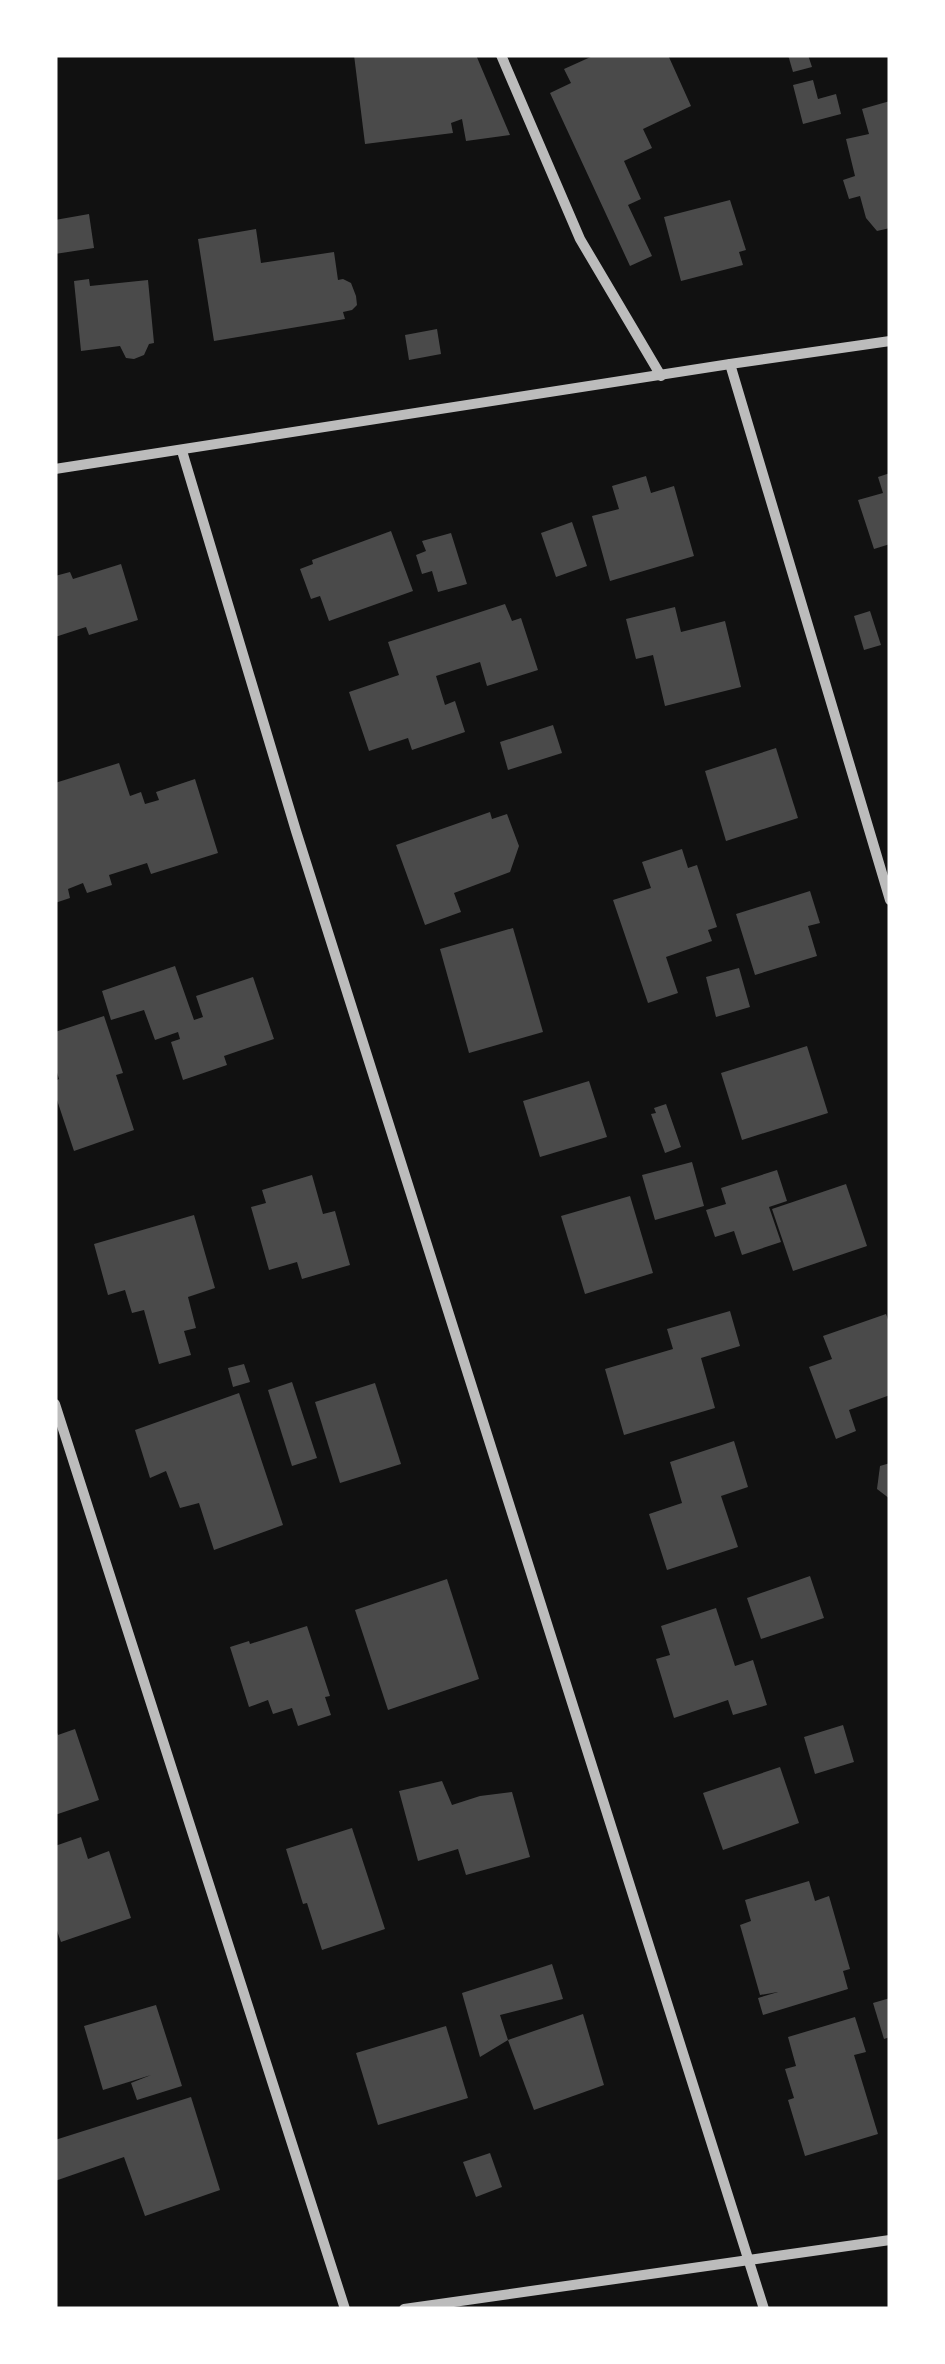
<svg xmlns="http://www.w3.org/2000/svg" width="945" height="2364" viewBox="0 0 945 2364" font-family="Karla,sans-serif">
<style>
.building{fill:#4a4a4a}
.lines{fill:none;stroke-linecap:round;stroke-linejoin:round}
.minor{stroke:#bcbcbc;stroke-width:10}
</style>
<rect width="100%" height="100%" fill="#111"/>
<g class="building">
<path d="M354 55H443V57L476 55 510 135 466 141 462 119 451 123 453 133 365 144Z"/>
<path d="M595 55H668L691 106 643 129 652 148 624 161 641 199 628 205 652 256 630 266 550 93 571 83 564 69Z"/>
<path d="M788 55H808L812 67 793 72Z"/>
<path d="M813 80 818 99 836 94 841 114 803 124 793 85Z"/>
<path d="M890 101V228L877 231 866 218 860 196 849 199 843 180 855 176 846 139 869 134 862 109Z"/>
<path d="M730 200 746 250 739 252 743 265 681 281 664 217Z"/>
<path d="M89 214 94 248 55 254V220Z"/>
<path d="M256 229 261 263 334 252 338 280 343 279 351 283 356 296 357 305 352 310 343 312 345 319 214 341 198 239Z"/>
<path d="M89 279 90 286 148 280 154 343 149 344 144 355 134 359 126 358 120 346 81 351 74 281Z"/>
<path d="M437 329 441 354 409 360 405 335Z"/>
<path d="M890 473V544L874 549 858 500 883 493 878 477Z"/>
<path d="M646 476 651 493 674 486 694 556 610 581 592 516 619 509 612 486Z"/>
<path d="M572 522 587 566 556 577 541 533Z"/>
<path d="M391 531 413 591 329 621 320 596 311 599 300 569 313 564 312 560Z"/>
<path d="M451 533 467 584 438 592 432 571 422 574 416 555 426 551 422 541Z"/>
<path d="M121 564 138 620 89 635 86 627 55 637V576L70 572 73 579Z"/>
<path d="M505 604 512 621 521 618 538 670 487 686 480 662 436 676 445 705 455 701 465 732 412 750 408 738 369 751 349 692 399 675 388 642Z"/>
<path d="M675 607 681 632 725 621 741 687 665 706 653 655 636 659 626 619Z"/>
<path d="M870 611 881 645 864 650 854 616Z"/>
<path d="M553 725 562 753 508 770 500 742Z"/>
<path d="M776 748 798 818 726 841 705 771Z"/>
<path d="M119 763 130 796 141 792 145 804 159 800 156 792 195 779 218 853 151 874 147 863 109 875 112 885 87 893 83 883 68 889 70 898 55 903V783Z"/>
<path d="M490 812 492 819 507 814 519 846 510 872 454 893 461 912 425 925 396 845Z"/>
<path d="M682 849 688 868 697 865 717 927 708 930 712 941 666 957 678 993 648 1003 613 900 651 888 642 862Z"/>
<path d="M810 891 820 923 808 926 817 956 755 975 736 914Z"/>
<path d="M513 928 543 1032 469 1053 440 949Z"/>
<path d="M175 966 194 1020 203 1017 196 996 253 977 274 1039 224 1056 227 1065 183 1080 171 1042 180 1039 178 1032 155 1040 144 1010 111 1020 102 991Z"/>
<path d="M739 968 750 1007 716 1017 706 977Z"/>
<path d="M104 1016 123 1073 116 1075 134 1130 74 1151 55 1094V1081L59 1079 55 1066V1032Z"/>
<path d="M807 1046 828 1113 742 1140 721 1073Z"/>
<path d="M589 1081 607 1137 540 1157 523 1101Z"/>
<path d="M666 1104 681 1147 665 1153 651 1114 656 1113 654 1108Z"/>
<path d="M692 1162 704 1206 655 1220 642 1175Z"/>
<path d="M777 1170 787 1201 769 1207 781 1242 742 1255 734 1231 715 1237 706 1210 726 1204 721 1188Z"/>
<path d="M312 1175 323 1214 335 1211 350 1265 302 1279 297 1262 269 1270 251 1207 266 1203 262 1190Z"/>
<path d="M846 1184 867 1246 793 1271 772 1209Z"/>
<path d="M630 1196 653 1273 585 1294 561 1216Z"/>
<path d="M194 1215 215 1288 188 1297 196 1328 184 1331 191 1355 159 1364 144 1310 132 1313 125 1290 108 1295 94 1244Z"/>
<path d="M730 1311 740 1346 701 1358 715 1408 624 1435 605 1369 673 1349 667 1329Z"/>
<path d="M886 1314 890 1325V1395L849 1410 856 1431 836 1439 809 1367 832 1359 823 1336Z"/>
<path d="M244 1364 250 1382 233 1387 228 1368Z"/>
<path d="M292 1382 317 1458 292 1466 268 1390Z"/>
<path d="M375 1383 401 1464 340 1483 315 1402Z"/>
<path d="M239 1393 283 1525 214 1550 199 1503 180 1508 166 1471 150 1478 135 1430Z"/>
<path d="M734 1441 748 1487 721 1496 738 1547 667 1570 649 1514 682 1503 670 1462Z"/>
<path d="M890 1463V1499L877 1489 880 1466Z"/>
<path d="M810 1576 824 1618 761 1639 747 1598Z"/>
<path d="M447 1579 479 1679 388 1710 355 1610Z"/>
<path d="M716 1608 735 1666 753 1660 767 1705 733 1715 728 1700 674 1718 656 1659 670 1655 661 1626Z"/>
<path d="M307 1626 330 1696 325 1697 331 1715 298 1726 292 1708 273 1714 268 1700 249 1707 230 1647 249 1641 250 1644Z"/>
<path d="M843 1725 854 1762 815 1774 804 1737Z"/>
<path d="M55 1727 58 1735 75 1729 99 1800 55 1815Z"/>
<path d="M780 1767 799 1823 723 1850 703 1793Z"/>
<path d="M442 1781 452 1805 480 1796 512 1792 530 1857 466 1875 458 1849 418 1861 399 1791Z"/>
<path d="M352 1828 385 1929 322 1950 307 1903 303 1904 286 1849Z"/>
<path d="M81 1837 88 1859 109 1851 131 1918 61 1942 55 1925V1846Z"/>
<path d="M809 1881 815 1901 829 1896 850 1969 843 1971 848 1989 763 2015 758 1998 778 1992 760 1995 740 1925 751 1921 745 1900Z"/>
<path d="M552 1964 563 1999 500 2015 508 2040 480 2057 462 1993Z"/>
<path d="M890 1998V2037L884 2039 873 2003Z"/>
<path d="M156 2005 182 2086 137 2100 131 2083 151 2075 103 2090 84 2026Z"/>
<path d="M583 2014 604 2085 534 2110 508 2040Z"/>
<path d="M855 2017 866 2052 854 2055 878 2134 805 2156 788 2100 794 2098 785 2069 796 2066 788 2037Z"/>
<path d="M446 2026 468 2098 378 2125 356 2053Z"/>
<path d="M191 2097 220 2190 145 2216 124 2157 55 2181V2140Z"/>
<path d="M490 2153 502 2187 476 2197 463 2162Z"/>
</g>
<g class="lines">
<g class="minor">
<path d="M501 55 580 239 661 376"/>
<path d="M730 364 890 900"/>
<path d="M182 451 296 831 764 2309"/>
<path d="M55 469 730 364 890 341"/>
<path d="M55 1404 345 2309"/>
<path d="M404 2309 890 2240"/>
</g>
</g>
<rect width="945" height="2364" fill="none" stroke="#ffffff" stroke-width="115"/>
</svg>
